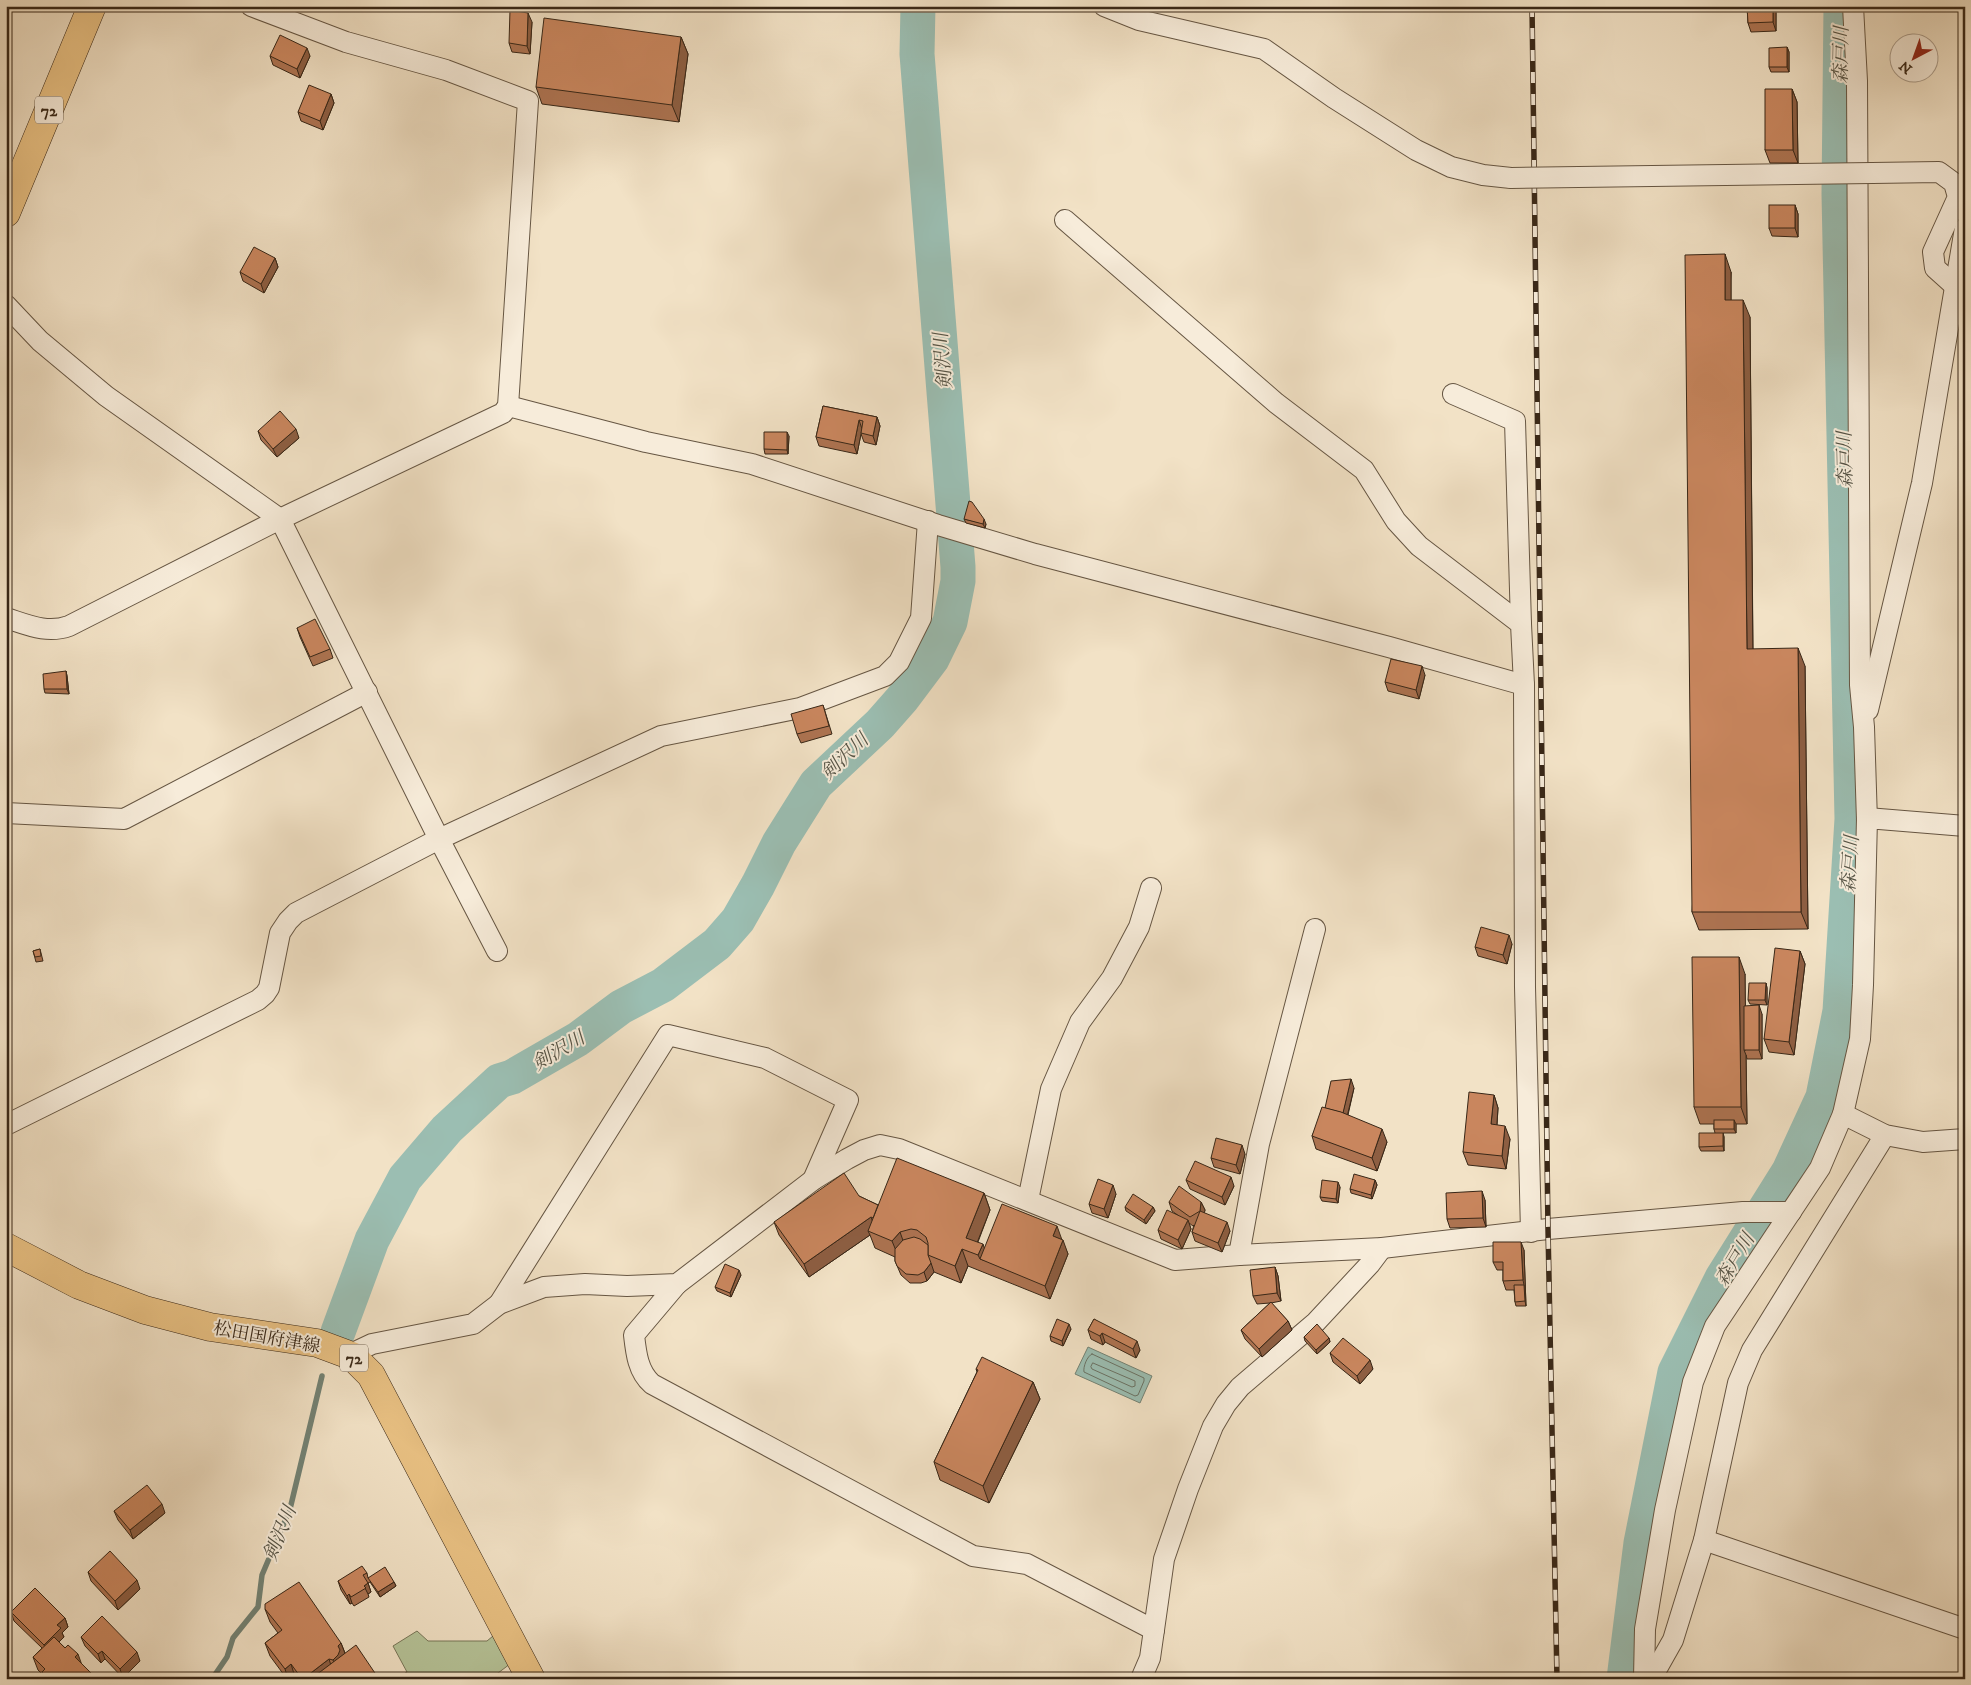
<svg xmlns="http://www.w3.org/2000/svg" width="1971" height="1685" viewBox="0 0 1971 1685" font-family="'IM FELL DW Pica','Noto Serif JP',serif">
<style>
.green{fill:#b6c499;stroke:#777658}
.water{fill:#9bbeb2;stroke:#738274}
.lines{fill:none;stroke-linecap:round;stroke-linejoin:round}
.shore{stroke:#6a7264;stroke-width:1}
.stream{stroke:#738274;stroke-width:5.5}
.river{stroke:#9bbeb2;stroke-width:35}
.minor-casing{stroke:#665643;stroke-width:22}
.primary-casing{stroke:#382717;stroke-width:29}
.minor{stroke:#f7ecda;stroke-width:20}
.primary{stroke:#e9c183;stroke-width:28}
.rail-casing{stroke:#382717;stroke-width:5.5}
.rail{stroke:#f7ecda;stroke-width:4;stroke-dasharray:11;stroke-linecap:butt}
.minor-bridge-casing{stroke:#665643;stroke-width:22;stroke-linecap:butt}
.minor-bridge{stroke:#f7ecda;stroke-width:20}
.wall{fill:#ad7351;stroke:#382717}
.shaded-wall{fill:#8d5e42;stroke:#382717}
.building{fill:#c9865e;stroke:#382717}
.labels{text-anchor:middle;stroke-width:4;stroke-linejoin:round;paint-order:stroke}
.shield{fill:#f7ecda;stroke:#716252;stroke-width:1}
.shield-label{font-size:16px;font-weight:bold;fill:#382717}
.street-label{font-size:18px;fill:#382717;stroke:#f7ecda}
.water-label{font-size:19px;font-style:italic;fill:#565446;stroke:#f7ecda}
</style>
<rect width="100%" height="100%" fill="#f2e2c6"/>
<filter id="stains"><feTurbulence type="fractalNoise" baseFrequency=".004" numOctaves="4"/><feColorMatrix values="0 0 0 0 .2 0 0 0 0 .09 0 0 0 0 .02 0 0 0 .5 -.17"/></filter>
<radialGradient id="worn" r=".72"><stop offset=".6" stop-color="#630" stop-opacity="0"/><stop offset="1" stop-color="#630" stop-opacity=".3"/></radialGradient>
<path class="green" d="M417 1631 428 1641H487L499 1631 514 1661 490 1679H395L407 1672 393 1646Z"/>
<path class="water" d="M1088 1347 1152 1376 1140 1403 1075 1374Z"/>
<g class="lines">
<g class="shore">
<path d="M1092 1354 1144 1378V1381L1138 1395 1135 1396 1084 1372C1083 1367 1087 1356 1092 1354Z"/>
<path d="M1093 1363 1135 1381V1386L1132 1387 1092 1369 1091 1367Z"/>
</g>
<path class="stream" d="M212 1679 227 1657 233 1638 258 1607 262 1575 290 1509 322 1376"/>
<g class="river">
<path d="M338 1332 372 1240 405 1178 447 1129 499 1081 512 1077 578 1039 621 1007 663 985 717 944 738 920 758 885 779 843 816 784 880 724 902 699 932 659 950 622 958 581V567L917 54 918 6"/>
<path d="M1624 1679 1641 1543 1675 1372 1722 1278 1789 1171 1823 1097 1840 1011 1852 819 1839 194 1841 6"/>
</g>
<defs>
<g id="minor">
<path d="M1104 6 1139 20 1264 49 1334 98 1416 150 1451 167 1483 175 1511 178"/>
<path d="M1853 6 1857 81 1860 685 1864 727 1867 821"/>
<path d="M1872 173 1939 172 1954 183 1958 197 1933 252 1935 268 1955 286"/>
<path d="M1065 220 1276 403 1364 470 1396 521 1419 546 1521 624 1524 685 1525 987 1531 1232"/>
<path d="M6 305 40 341 106 396 280 519 439 839 497 951"/>
<path d="M1453 394 1515 421 1521 624"/>
<path d="M508 406 646 442 752 464 938 525 1035 554 1389 647 1524 685"/>
<path d="M6 618C28 625 47 634 69 626L280 519 503 413 508 406 528 101 446 70 346 42 251 6"/>
<path d="M1868 710 1922 483 1965 228"/>
<path d="M6 813 124 819 367 692"/>
<path d="M1843 1114 1885 1135 1923 1142 1965 1139"/>
<path d="M6 1125 258 1000 265 994 269 988 280 933 288 921 296 913 439 839 661 736 800 708 885 676 899 662 921 618 928 521"/>
<path d="M1028 1200 1051 1089 1080 1022 1112 978 1139 927 1151 888"/>
<path d="M1239 1255 1259 1144 1315 929"/>
<path d="M677 1284 634 1335C636 1353 638 1372 652 1384L973 1556 1027 1564 1154 1630"/>
<path d="M499 1304 668 1035 765 1058 848 1100 813 1180"/>
<path d="M352 1356 353 1353 372 1344 473 1324 499 1304 544 1287 585 1284 627 1286 677 1284 813 1180 847 1159 864 1150 880 1145 899 1149 1175 1260 1239 1255 1382 1248 1548 1229 1743 1212H1791"/>
<path d="M1704 1540 1965 1629"/>
<path d="M1141 1679 1150 1658 1164 1559 1188 1489 1213 1426 1226 1404 1240 1387 1316 1322 1370 1264 1382 1248"/>
<path d="M1644 1679 1645 1629 1665 1510 1693 1382 1715 1326 1820 1168 1843 1114 1860 1039 1863 985 1867 818 1965 826"/>
<path d="M1651 1679 1673 1640 1704 1540 1738 1383 1752 1350 1885 1135"/>
</g>
<g id="primary">
<path d="M6 213 92 6"/>
<path d="M6 1247 79 1285 145 1310 210 1327 317 1343 352 1356 371 1375 531 1679"/>
</g>
</defs>
<use href="#minor" class="minor-casing"/>
<use href="#primary" class="primary-casing"/>
<use href="#minor" class="minor"/>
<use href="#primary" class="primary"/>
<defs>
<path id="rail" d="M1532 6 1548 1229 1557 1679"/>
</defs>
<use href="#rail" class="rail-casing"/>
<use href="#rail" class="rail"/>
<defs>
<path id="minor-bridge" d="M1511 178 1872 173"/>
</defs>
<use href="#minor-bridge" class="minor-bridge-casing"/>
<use href="#minor-bridge" class="minor-bridge"/>
</g>
<g class="wall">
<path d="M1747 6H1776V31L1751 32 1748 23Z"/>
<path d="M532 22 530 54 512 52 509 43Z"/>
<path d="M681 37 688 54 679 122 542 104 536 87Z"/>
<path d="M1787 47 1789 52V72H1771L1769 67Z"/>
<path d="M270 56H310L300 78 273 65Z"/>
<path d="M1792 89 1797 102 1798 163H1770L1765 150Z"/>
<path d="M331 94 334 103 323 130 301 121 298 112Z"/>
<path d="M1795 205 1798 214V237L1772 236 1769 228Z"/>
<path d="M275 258 278 267 264 293 243 281 240 272Z"/>
<path d="M1731 272V300L1750 317 1753 649 1805 666 1808 929 1699 930 1692 912Z"/>
<path d="M823 406 877 417 880 426 876 445 864 442 861 434 857 454 819 446 816 437Z"/>
<path d="M258 431 299 438 277 457 261 440Z"/>
<path d="M789 436 788 454H765L764 449Z"/>
<path d="M964 519 986 524 985 528 966 523Z"/>
<path d="M297 628 330 649 333 658 313 666 300 637Z"/>
<path d="M66 671 67 676 69 694 45 693 44 689Z"/>
<path d="M1425 675 1419 699 1388 691 1385 682Z"/>
<path d="M823 705 832 734 801 743 797 734Z"/>
<path d="M1512 944 1507 964 1478 956 1475 947Z"/>
<path d="M40 949 43 961 36 962 33 951Z"/>
<path d="M1800 951 1805 964 1794 1055 1769 1052 1764 1039Z"/>
<path d="M1745 974V1006L1762 1014V1059H1747L1746 1055 1747 1124H1736V1133H1723L1724 1137V1151H1701L1699 1147 1715 1133 1714 1129V1124H1700L1694 1107Z"/>
<path d="M1766 983 1767 988V1005L1750 1004 1748 1000Z"/>
<path d="M1354 1088 1348 1115 1387 1142 1377 1171 1316 1149 1312 1136 1325 1108Z"/>
<path d="M1494 1095 1498 1108 1497 1125 1510 1139 1506 1169 1468 1165 1463 1152Z"/>
<path d="M1245 1154 1240 1174 1214 1167 1211 1158Z"/>
<path d="M1186 1180 1234 1186 1225 1205 1190 1189Z"/>
<path d="M1375 1180 1377 1185 1372 1199 1351 1193 1350 1189Z"/>
<path d="M1340 1187 1338 1203 1322 1201 1320 1197Z"/>
<path d="M984 1193 990 1210 978 1242 984 1249 1062 1240 1068 1254 1050 1299 968 1266 961 1283 934 1272 927 1281 921 1283H910L901 1275 895 1261V1257L875 1248 870 1235 809 1277 779 1235 774 1222 859 1196 878 1205Z"/>
<path d="M1116 1194 1108 1218 1092 1213 1089 1204Z"/>
<path d="M1485 1200 1486 1227 1450 1228 1447 1219Z"/>
<path d="M1169 1202H1201L1205 1210 1204 1213 1230 1231 1222 1252 1195 1241 1192 1232 1194 1225 1193 1226 1189 1223 1191 1229 1182 1249 1161 1239 1158 1230 1179 1216 1172 1211Z"/>
<path d="M1125 1207H1153L1155 1211 1146 1224 1126 1211Z"/>
<path d="M1524 1250 1526 1306H1516L1515 1302 1514 1290H1506L1503 1281V1270H1497L1493 1262Z"/>
<path d="M1275 1267 1278 1276 1281 1301 1271 1303 1288 1321 1292 1330 1262 1357 1245 1339 1241 1330 1270 1303 1257 1304 1253 1296Z"/>
<path d="M741 1275 731 1297 717 1291 715 1287Z"/>
<path d="M1094 1319 1140 1350 1136 1358 1105 1342 1103 1345 1091 1339 1088 1330Z"/>
<path d="M1071 1329 1063 1346 1051 1341 1050 1336Z"/>
<path d="M1304 1337 1329 1338 1330 1342 1317 1354 1305 1341Z"/>
<path d="M1330 1353 1373 1369 1360 1384 1333 1362Z"/>
<path d="M976 1369 1033 1382 1040 1399 989 1503 940 1480 934 1462 977 1372Z"/>
<path d="M114 1511 165 1513 133 1539 118 1520Z"/>
<path d="M88 1572 140 1589 118 1610 91 1581Z"/>
<path d="M367 1573 368 1578 394 1582 396 1586 380 1597 370 1582 368 1583 371 1592 368 1594 369 1597 354 1606 352 1603 350 1604 341 1590 338 1581Z"/>
<path d="M265 1609 341 1643 345 1653 379 1679H296L295 1677 294 1679H287L270 1656 265 1643 278 1633 270 1622Z"/>
<path d="M11 1612 65 1618 68 1627 62 1633 64 1637 59 1642 97 1679H45L43 1675 38 1670 33 1657 42 1648 14 1621Z"/>
<path d="M81 1637 140 1661 123 1678 105 1659 101 1663 85 1646Z"/>
</g>
<g class="shaded-wall">
<path d="M1773 6H1776V31L1773 22Z"/>
<path d="M528 13 532 22 530 54 527 46Z"/>
<path d="M681 37 688 54 679 122 672 105Z"/>
<path d="M1787 47 1789 52V72L1787 67Z"/>
<path d="M307 48 310 56 300 78 297 69Z"/>
<path d="M1792 89 1797 102 1798 163 1793 150Z"/>
<path d="M331 94 334 103 323 130 320 121Z"/>
<path d="M1795 205 1798 214V237L1795 228Z"/>
<path d="M1725 254 1731 272V317L1725 300Z"/>
<path d="M275 258 278 267 264 293 261 284Z"/>
<path d="M1743 300 1750 317 1753 666 1747 649Z"/>
<path d="M877 417 880 426 876 445 873 436Z"/>
<path d="M859 420 862 429 857 454 854 445Z"/>
<path d="M296 429 299 438 277 457 273 449Z"/>
<path d="M787 432 789 436 788 454 787 450Z"/>
<path d="M984 519 986 524 985 528 983 524Z"/>
<path d="M1798 648 1805 666 1808 929 1801 912Z"/>
<path d="M1422 666 1425 675 1419 699 1416 690Z"/>
<path d="M66 671 67 676 69 694 67 689Z"/>
<path d="M1509 935 1512 944 1507 964 1503 955Z"/>
<path d="M1800 951 1805 964 1794 1055 1789 1042Z"/>
<path d="M1739 957 1745 974 1746 1050H1744L1746 1055 1747 1124 1741 1107Z"/>
<path d="M1766 983 1767 988V1005L1765 1000Z"/>
<path d="M1759 1005 1762 1014V1059L1759 1050Z"/>
<path d="M1351 1079 1354 1088 1345 1125 1342 1116Z"/>
<path d="M1494 1095 1498 1108 1496 1137 1491 1124Z"/>
<path d="M1734 1120 1736 1124V1133L1734 1129Z"/>
<path d="M1505 1126 1510 1139 1506 1169 1502 1156Z"/>
<path d="M1382 1129 1387 1142 1377 1171 1372 1158Z"/>
<path d="M1723 1133 1724 1137V1151L1723 1146Z"/>
<path d="M1242 1145 1245 1154 1240 1174 1236 1165Z"/>
<path d="M1231 1177 1234 1186 1225 1205 1222 1197Z"/>
<path d="M1375 1180 1377 1185 1372 1199 1371 1195Z"/>
<path d="M1338 1182 1340 1187 1338 1203 1336 1199Z"/>
<path d="M1113 1185 1116 1194 1108 1218 1104 1209Z"/>
<path d="M1482 1191 1485 1200 1486 1227 1483 1218Z"/>
<path d="M984 1193 990 1210 973 1253 966 1238Z"/>
<path d="M1201 1202 1205 1210 1203 1220 1200 1211Z"/>
<path d="M1153 1207 1155 1211 1146 1224 1144 1220Z"/>
<path d="M871 1217 876 1231H868L870 1235 809 1277 804 1264Z"/>
<path d="M1188 1220 1191 1229 1182 1249 1178 1240Z"/>
<path d="M1227 1222 1230 1231 1222 1252 1218 1243Z"/>
<path d="M1057 1226 1062 1240 1053 1236Z"/>
<path d="M900 1232 906 1249 899 1258 892 1241Z"/>
<path d="M1063 1240 1068 1254 1050 1299 1045 1286Z"/>
<path d="M1521 1242 1524 1250 1526 1306 1525 1301 1524 1285 1523 1280Z"/>
<path d="M983 1244 989 1262 980 1259 978 1255Z"/>
<path d="M962 1249 968 1266 961 1283 955 1266Z"/>
<path d="M931 1263 934 1272 927 1281 924 1272Z"/>
<path d="M1275 1267 1278 1276 1281 1301 1277 1293Z"/>
<path d="M739 1270 741 1275 731 1297 730 1293Z"/>
<path d="M1288 1321 1292 1330 1262 1357 1259 1349Z"/>
<path d="M1069 1324 1071 1329 1063 1346 1062 1341Z"/>
<path d="M1102 1333 1105 1342 1103 1345 1100 1336Z"/>
<path d="M1329 1338 1330 1342 1317 1354 1316 1350Z"/>
<path d="M1137 1341 1140 1350 1136 1358 1133 1349Z"/>
<path d="M1370 1360 1373 1369 1360 1384 1357 1376Z"/>
<path d="M1033 1382 1040 1399 989 1503 983 1486Z"/>
<path d="M162 1504 165 1513 133 1539 130 1530Z"/>
<path d="M137 1580 140 1589 118 1610 115 1601Z"/>
<path d="M394 1582 396 1586 380 1597 378 1592Z"/>
<path d="M368 1583 371 1592 368 1594 364 1586Z"/>
<path d="M349 1594 352 1603 350 1604 347 1596Z"/>
<path d="M65 1618 68 1627 62 1633 64 1637 47 1654 44 1645 57 1625Z"/>
<path d="M341 1643 346 1656 338 1673 333 1660 338 1646Z"/>
<path d="M102 1651 105 1659 101 1663 98 1654Z"/>
<path d="M137 1652 140 1661 123 1678 120 1669Z"/>
<path d="M78 1654 83 1668 75 1657Z"/>
<path d="M329 1659 333 1672 312 1678V1679H303Z"/>
<path d="M291 1664 295 1677 294 1679H288L285 1669Z"/>
</g>
<g class="building">
<path d="M1747 6H1773V22L1748 23Z"/>
<path d="M510 10 528 13 527 46 509 43Z"/>
<path d="M544 18 681 37 672 105 536 87Z"/>
<path d="M280 35 307 48 297 69 270 56Z"/>
<path d="M1787 47V67H1769V48Z"/>
<path d="M309 85 331 94 320 121 298 112Z"/>
<path d="M1765 89H1792L1793 150H1765Z"/>
<rect x="1769" y="205" width="26" height="23"/>
<path d="M254 247 275 258 261 284 240 272Z"/>
<path d="M1725 254V300H1743L1747 649 1798 648 1801 912H1692L1685 255Z"/>
<path d="M823 406 877 417 873 436 861 433 863 421 859 420 854 445 816 437Z"/>
<path d="M280 411 296 429 273 449 258 431Z"/>
<path d="M764 432H787V450L764 449Z"/>
<path d="M969 501 972 502 984 519 983 524 964 519Z"/>
<path d="M315 619 330 649 310 657 297 628Z"/>
<path d="M1391 659 1422 666 1416 690 1385 682Z"/>
<path d="M66 671 67 689H44L43 674Z"/>
<path d="M823 705 829 726 797 734 791 714Z"/>
<path d="M1481 927 1509 935 1503 955 1475 947Z"/>
<path d="M1775 948 1800 951 1789 1042 1764 1039Z"/>
<path d="M40 949 41 956 35 957 33 951Z"/>
<path d="M1692 957H1739L1741 1107H1694Z"/>
<path d="M1749 983H1766L1765 1000H1748Z"/>
<path d="M1759 1005V1050H1744V1006Z"/>
<path d="M1351 1079 1343 1113 1325 1108 1331 1081Z"/>
<path d="M1469 1092 1494 1095 1491 1124 1505 1126 1502 1156 1463 1152Z"/>
<path d="M1322 1107 1341 1112 1382 1129 1372 1158 1312 1136Z"/>
<rect x="1714" y="1120" width="20" height="9"/>
<path d="M1699 1133H1723V1146L1699 1147Z"/>
<path d="M1216 1138 1242 1145 1236 1165 1211 1158Z"/>
<path d="M897 1158 984 1193 966 1238 983 1244 978 1255 962 1249 955 1266 928 1255V1243L926 1237 917 1230 911 1229 900 1232 892 1241 868 1231Z"/>
<path d="M1195 1161 1231 1177 1222 1197 1186 1180Z"/>
<path d="M844 1173 859 1196 878 1205 873 1218 871 1217 804 1264 774 1222Z"/>
<path d="M1354 1174 1375 1180 1371 1195 1350 1189Z"/>
<path d="M1098 1179 1113 1185 1104 1209 1089 1204Z"/>
<path d="M1322 1180 1338 1182 1336 1199 1320 1197Z"/>
<path d="M1179 1186 1201 1202 1200 1211 1190 1217 1169 1202Z"/>
<path d="M1482 1191 1483 1218 1447 1219 1446 1193Z"/>
<path d="M1133 1194 1153 1207 1144 1220 1125 1207Z"/>
<path d="M1002 1204 1057 1226 1053 1236 1063 1240 1045 1286 980 1259Z"/>
<path d="M1167 1210 1188 1220 1178 1240 1158 1230Z"/>
<path d="M1200 1211 1227 1222 1218 1243 1192 1232Z"/>
<path d="M914 1237 920 1239 928 1245V1255L931 1263 924 1272 918 1275 906 1274 897 1266 895 1261V1249L903 1240Z"/>
<path d="M1493 1242H1521L1523 1280 1503 1281V1262H1493Z"/>
<path d="M725 1264 739 1270 730 1293 715 1287Z"/>
<path d="M1275 1267 1277 1293 1253 1296 1250 1270Z"/>
<path d="M1514 1285H1524L1525 1301 1515 1302Z"/>
<path d="M1271 1302 1288 1321 1259 1349 1241 1330Z"/>
<path d="M1057 1319 1069 1324 1062 1341 1050 1336Z"/>
<path d="M1094 1319 1137 1341 1133 1349 1102 1333 1100 1336 1088 1330Z"/>
<path d="M1317 1324 1329 1338 1316 1350 1304 1337Z"/>
<path d="M1343 1338 1370 1360 1357 1376 1330 1353Z"/>
<path d="M982 1357 1033 1382 983 1486 934 1462 978 1370 976 1369Z"/>
<path d="M147 1485 162 1504 130 1530 114 1511Z"/>
<path d="M110 1551 137 1580 115 1601 88 1572Z"/>
<path d="M362 1566 367 1573 363 1575 368 1583 364 1586 366 1588 351 1597 349 1594 347 1596 338 1581Z"/>
<path d="M385 1567 394 1582 378 1592 368 1578Z"/>
<path d="M299 1582 341 1643 338 1646 340 1650 338 1655 333 1660 329 1659 303 1679H302L291 1664 285 1669 265 1643 282 1630 265 1609V1604Z"/>
<path d="M35 1588 65 1618 57 1625 61 1628 44 1645 11 1612Z"/>
<path d="M102 1616 137 1652 120 1669 102 1651 98 1654 81 1637Z"/>
<path d="M54 1637 65 1648 68 1645 78 1654 75 1657 97 1679H49L42 1672 45 1669 33 1657Z"/>
<path d="M356 1645 379 1679H313L312 1678Z"/>
</g>
<g class="labels">
<g class="shield">
<rect x="35" y="96.5" width="28" height="27" rx="4"/>
<rect x="340" y="1344.5" width="28" height="27" rx="4"/>
</g>
<g class="shield-label">
<text x="49" y="116">72</text>
<text x="354" y="1364">72</text>
</g>
<g class="street-label">
<text transform="translate(267 1337) rotate(10)" y="6">松田国府津線</text>
</g>
<g class="water-label">
<text transform="translate(1840 55) rotate(-89)" y="7">森戸川</text>
<text transform="translate(942 361) rotate(-95)" y="7">剣沢川</text>
<text transform="translate(1844 460) rotate(-91)" y="7">森戸川</text>
<text transform="translate(844 756) rotate(-44)" y="7">剣沢川</text>
<text transform="translate(1849 864) rotate(-86)" y="7">森戸川</text>
<text transform="translate(558 1050) rotate(-31)" y="7">剣沢川</text>
<text transform="translate(1734 1259) rotate(-59)" y="7">森戸川</text>
<text transform="translate(279 1533) rotate(-68)" y="7">剣沢川</text>
</g>
</g>
<rect width="1971" height="1685" fill="none" stroke="#f2e2c6" stroke-width="25"/>
<rect x="8" y="8" width="1956" height="1670" fill="none" stroke="#382717" stroke-width="2.5"/>
<rect x="12" y="12" width="1946" height="1660" fill="none" stroke="#382717"/>
<g transform="translate(1914 58) rotate(221)"><circle r="24" fill="#f7ecda" stroke="#ab9d8c"/>
<path d="M0-4L9 19L0 12L-9 19Z" fill="#8f2418"/>
<text y="-8" font-size="14" font-weight="bold" text-anchor="middle" fill="#382717">N</text>
</g>
<rect width="100%" height="100%" filter="url(#stains)"/>
<rect width="100%" height="100%" fill="url(#worn)"/>
</svg>
